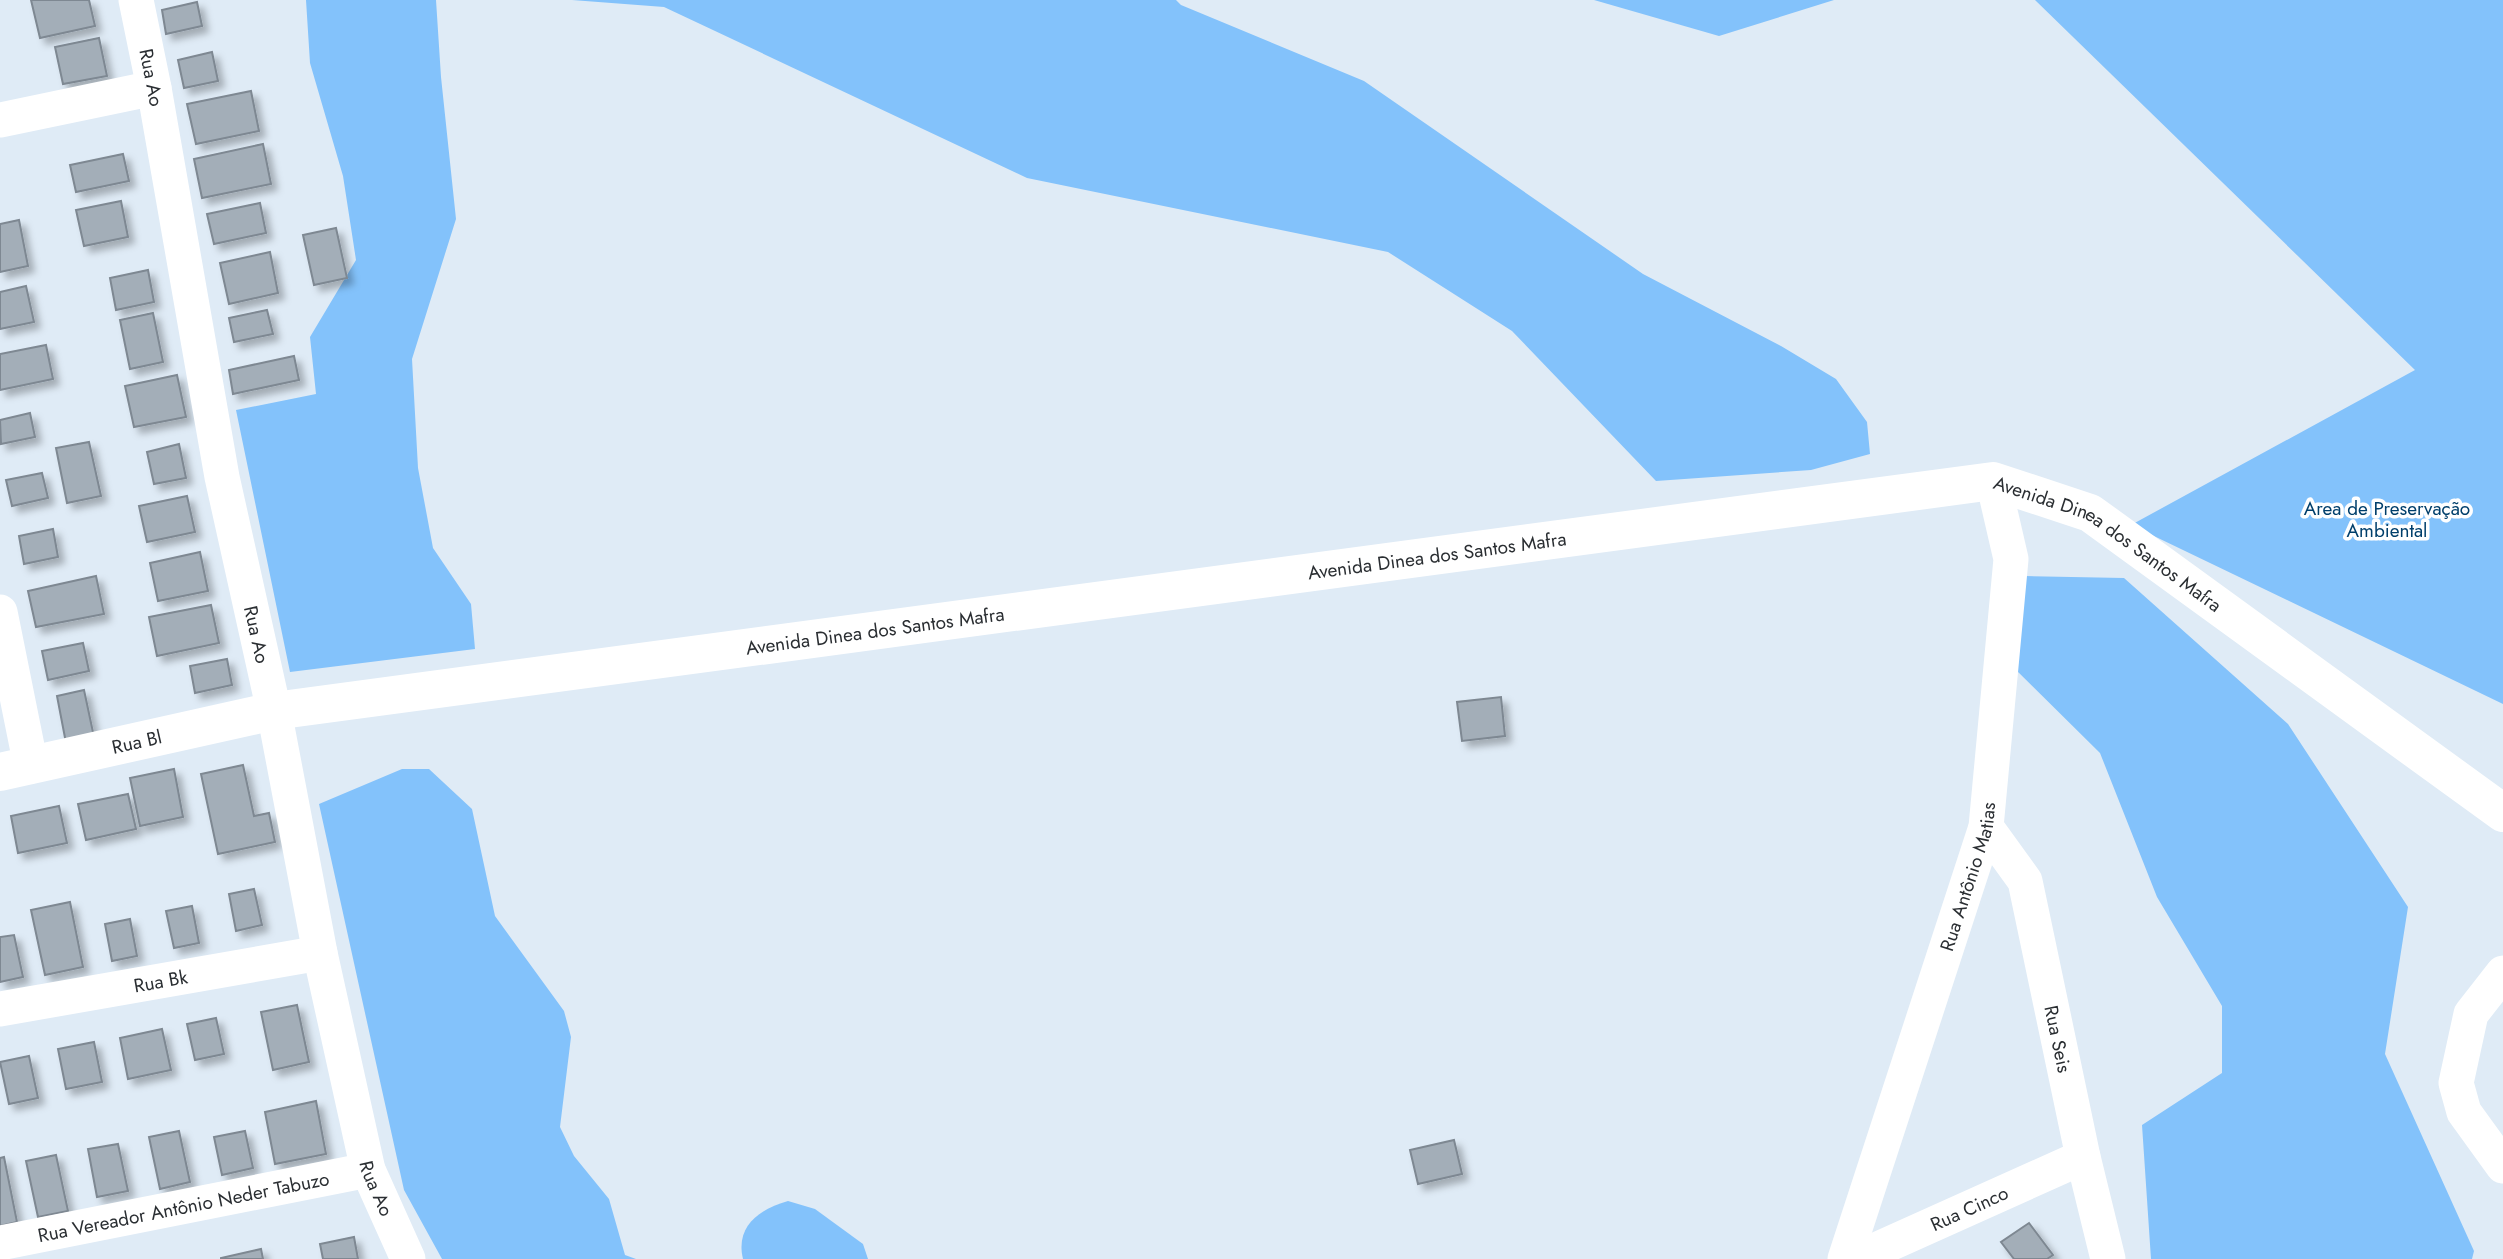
<svg xmlns="http://www.w3.org/2000/svg" width="2503" height="1259" viewBox="0 0 2503 1259" font-family="Jost,sans-serif">
<style>
.forest{fill:#83c2fb}
.building{fill:#a3aeb8;stroke:#7e8892;stroke-width:2;filter:url(#shadow)}
.lines{fill:none;stroke-linecap:round;stroke-linejoin:round}
.minor{stroke:#fff;stroke-width:35}
.tertiary{stroke:#fff;stroke-width:38}
.labels{text-anchor:middle;stroke-width:7;stroke-linejoin:round;paint-order:stroke}
.street-label{font-size:19px;fill:#2a2e32;stroke:#fff}
.park-label{font-size:19px;fill:#003f6b;stroke:#fff}
</style>
<defs>
<filter id="shadow"><feDropShadow dx="6" dy="6" stdDeviation="3.5" flood-color="#0004"/></filter>
</defs>
<rect width="100%" height="100%" fill="#dfebf6"/>
<g class="forest">
<path d="M306 0H436L441 77 456 219 412 359 418 468 433 548 471 604 475 649 290 672 236 410 316 394 310 337 356 260 343 176 310 63Z"/>
<path d="M572 0H1176L1181 5 1364 81 1643 274 1781 346 1836 379 1867 422 1870 454 1811 470 1656 481 1512 331 1388 252 1027 178 664 7Z"/>
<path d="M1594 0H1834L1719 36Z"/>
<path d="M2035 0H2503V704L2131 525 2415 370Z"/>
<path d="M2025 576 2124 578 2288 724 2408 907 2385 1054 2474 1251 2472 1259H2151L2142 1125 2222 1073V1006L2157 897 2100 753 2013 667Z"/>
<path d="M402 769H429L472 809 495 916 564 1011 571 1037 560 1127 574 1156 609 1199 625 1255 636 1259H442L404 1190 319 804Z"/>
<path d="M788 1201 815 1209 863 1244 868 1259H743C735 1226 760 1209 788 1201Z"/>
</g>
<g class="building">
<path d="M31 0H89L95 26 40 38Z"/>
<path d="M197 2 202 26 166 34 162 10Z"/>
<path d="M99 38 107 76 63 84 55 47Z"/>
<path d="M212 52 218 81 184 88 178 60Z"/>
<path d="M251 91 259 131 196 144 187 104Z"/>
<path d="M263 144 271 184 202 198 194 159Z"/>
<path d="M123 154 129 181 76 192 70 165Z"/>
<path d="M121 201 128 237 84 246 76 210Z"/>
<path d="M260 203 266 233 214 244 207 214Z"/>
<path d="M19 220 28 266 0 272V224Z"/>
<path d="M336 228 347 278 314 285 303 235Z"/>
<path d="M270 252 278 293 229 304 220 263Z"/>
<path d="M148 270 154 302 116 310 110 278Z"/>
<path d="M26 286 34 322 0 329V292Z"/>
<path d="M267 310 273 334 234 342 229 318Z"/>
<path d="M153 313 163 362 130 369 120 320Z"/>
<path d="M46 345 53 379 0 390V354Z"/>
<path d="M294 356 299 380 233 394 229 370Z"/>
<path d="M177 375 186 417 134 427 125 386Z"/>
<path d="M30 413 35 437 1 444 0 420Z"/>
<path d="M89 442 101 496 67 503 56 448Z"/>
<path d="M179 444 186 478 154 484 147 452Z"/>
<path d="M42 473 48 498 12 506 6 480Z"/>
<path d="M187 496 195 532 147 542 139 506Z"/>
<path d="M53 529 58 557 24 564 19 536Z"/>
<path d="M200 552 208 591 158 601 150 563Z"/>
<path d="M96 576 104 614 36 627 28 591Z"/>
<path d="M211 605 219 643 157 656 149 617Z"/>
<path d="M83 643 89 671 48 680 42 651Z"/>
<path d="M227 659 232 685 195 693 190 666Z"/>
<path d="M84 690 94 737 66 743 57 696Z"/>
<path d="M1501 697 1505 736 1462 741 1457 702Z"/>
<path d="M243 765 254 816 269 813 275 842 218 854 201 774Z"/>
<path d="M174 769 183 817 140 826 130 778Z"/>
<path d="M128 794 136 829 86 840 78 804Z"/>
<path d="M59 806 67 843 18 853 11 816Z"/>
<path d="M254 889 262 925 236 931 229 894Z"/>
<path d="M70 902 83 967 45 975 31 910Z"/>
<path d="M192 906 199 943 174 948 166 911Z"/>
<path d="M130 919 137 956 112 961 105 924Z"/>
<path d="M14 935 23 977 0 982V937Z"/>
<path d="M297 1005 309 1062 273 1070 261 1012Z"/>
<path d="M216 1018 224 1054 195 1060 187 1024Z"/>
<path d="M162 1029 171 1070 128 1079 120 1038Z"/>
<path d="M94 1042 102 1082 66 1089 58 1049Z"/>
<path d="M29 1056 38 1098 9 1104 0 1062Z"/>
<path d="M316 1101 326 1154 275 1164 265 1112Z"/>
<path d="M179 1131 190 1182 160 1189 149 1137Z"/>
<path d="M245 1131 253 1168 222 1175 214 1137Z"/>
<path d="M1454 1140 1462 1174 1418 1184 1410 1150Z"/>
<path d="M118 1144 128 1191 97 1197 88 1149Z"/>
<path d="M56 1155 68 1211 38 1217 26 1161Z"/>
<path d="M4 1157 17 1222 0 1226V1158Z"/>
<path d="M2029 1223 2053 1255 2047 1259H2014L2001 1242Z"/>
<path d="M354 1237 358 1259H323L320 1244Z"/>
<path d="M261 1249 263 1259H221V1258Z"/>
</g>
<g class="lines">
<g class="minor">
<path id="s1" d="M136 0 154 88 222 477 274 711 320 953 368 1170 408 1259"/>
<path d="M0 120 154 88"/>
<path d="M0 612 31 766"/>
<path id="s2" d="M1986 827 2025 881 2083 1157 2108 1259"/>
<path d="M2503 973 2471 1014 2456 1083 2464 1112 2503 1166"/>
<path id="s3" d="M0 1009 320 953"/>
<path id="s4" d="M0 1243 368 1170"/>
<path id="s5" d="M1845 1259 1986 827 2011 559 1993 481"/>
<path id="s6" d="M1856 1259 2083 1157"/>
</g>
<path class="tertiary" id="s7" d="M0 772 274 711 1993 481 2090 513 2503 813"/>
</g>
<g class="labels">
<g class="street-label">
<text dy="7" stroke="none"><textPath href="#s1" startOffset="79">Rua Ao</textPath></text>
<text dy="7" stroke="none"><textPath href="#s7" startOffset="2147">Avenida Dinea dos Santos Mafra</textPath></text>
<text dy="7" stroke="none"><textPath href="#s7" startOffset="1454">Avenida Dinea dos Santos Mafra</textPath></text>
<text dy="7" stroke="none"><textPath href="#s7" startOffset="887">Avenida Dinea dos Santos Mafra</textPath></text>
<text dy="7" stroke="none"><textPath href="#s1" startOffset="646">Rua Ao</textPath></text>
<text dy="7" stroke="none"><textPath href="#s7" startOffset="140">Rua Bl</textPath></text>
<text dy="7" stroke="none"><textPath href="#s5" startOffset="402">Rua Antônio Matias</textPath></text>
<text dy="7" stroke="none"><textPath href="#s3" startOffset="163">Rua Bk</textPath></text>
<text dy="7" stroke="none"><textPath href="#s2" startOffset="228">Rua Seis</textPath></text>
<text dy="7" stroke="none"><textPath href="#s1" startOffset="1213">Rua Ao</textPath></text>
<text dy="7" stroke="none"><textPath href="#s4" startOffset="187">Rua Vereador Antônio Neder Tabuzo</textPath></text>
<text dy="7" stroke="none"><textPath href="#s6" startOffset="124">Rua Cinco</textPath></text>
</g>
<g class="park-label">
<text x="2387" y="515">Area de Preservação<tspan x="2387" dy="22">Ambiental</tspan></text>
</g>
</g>
</svg>
